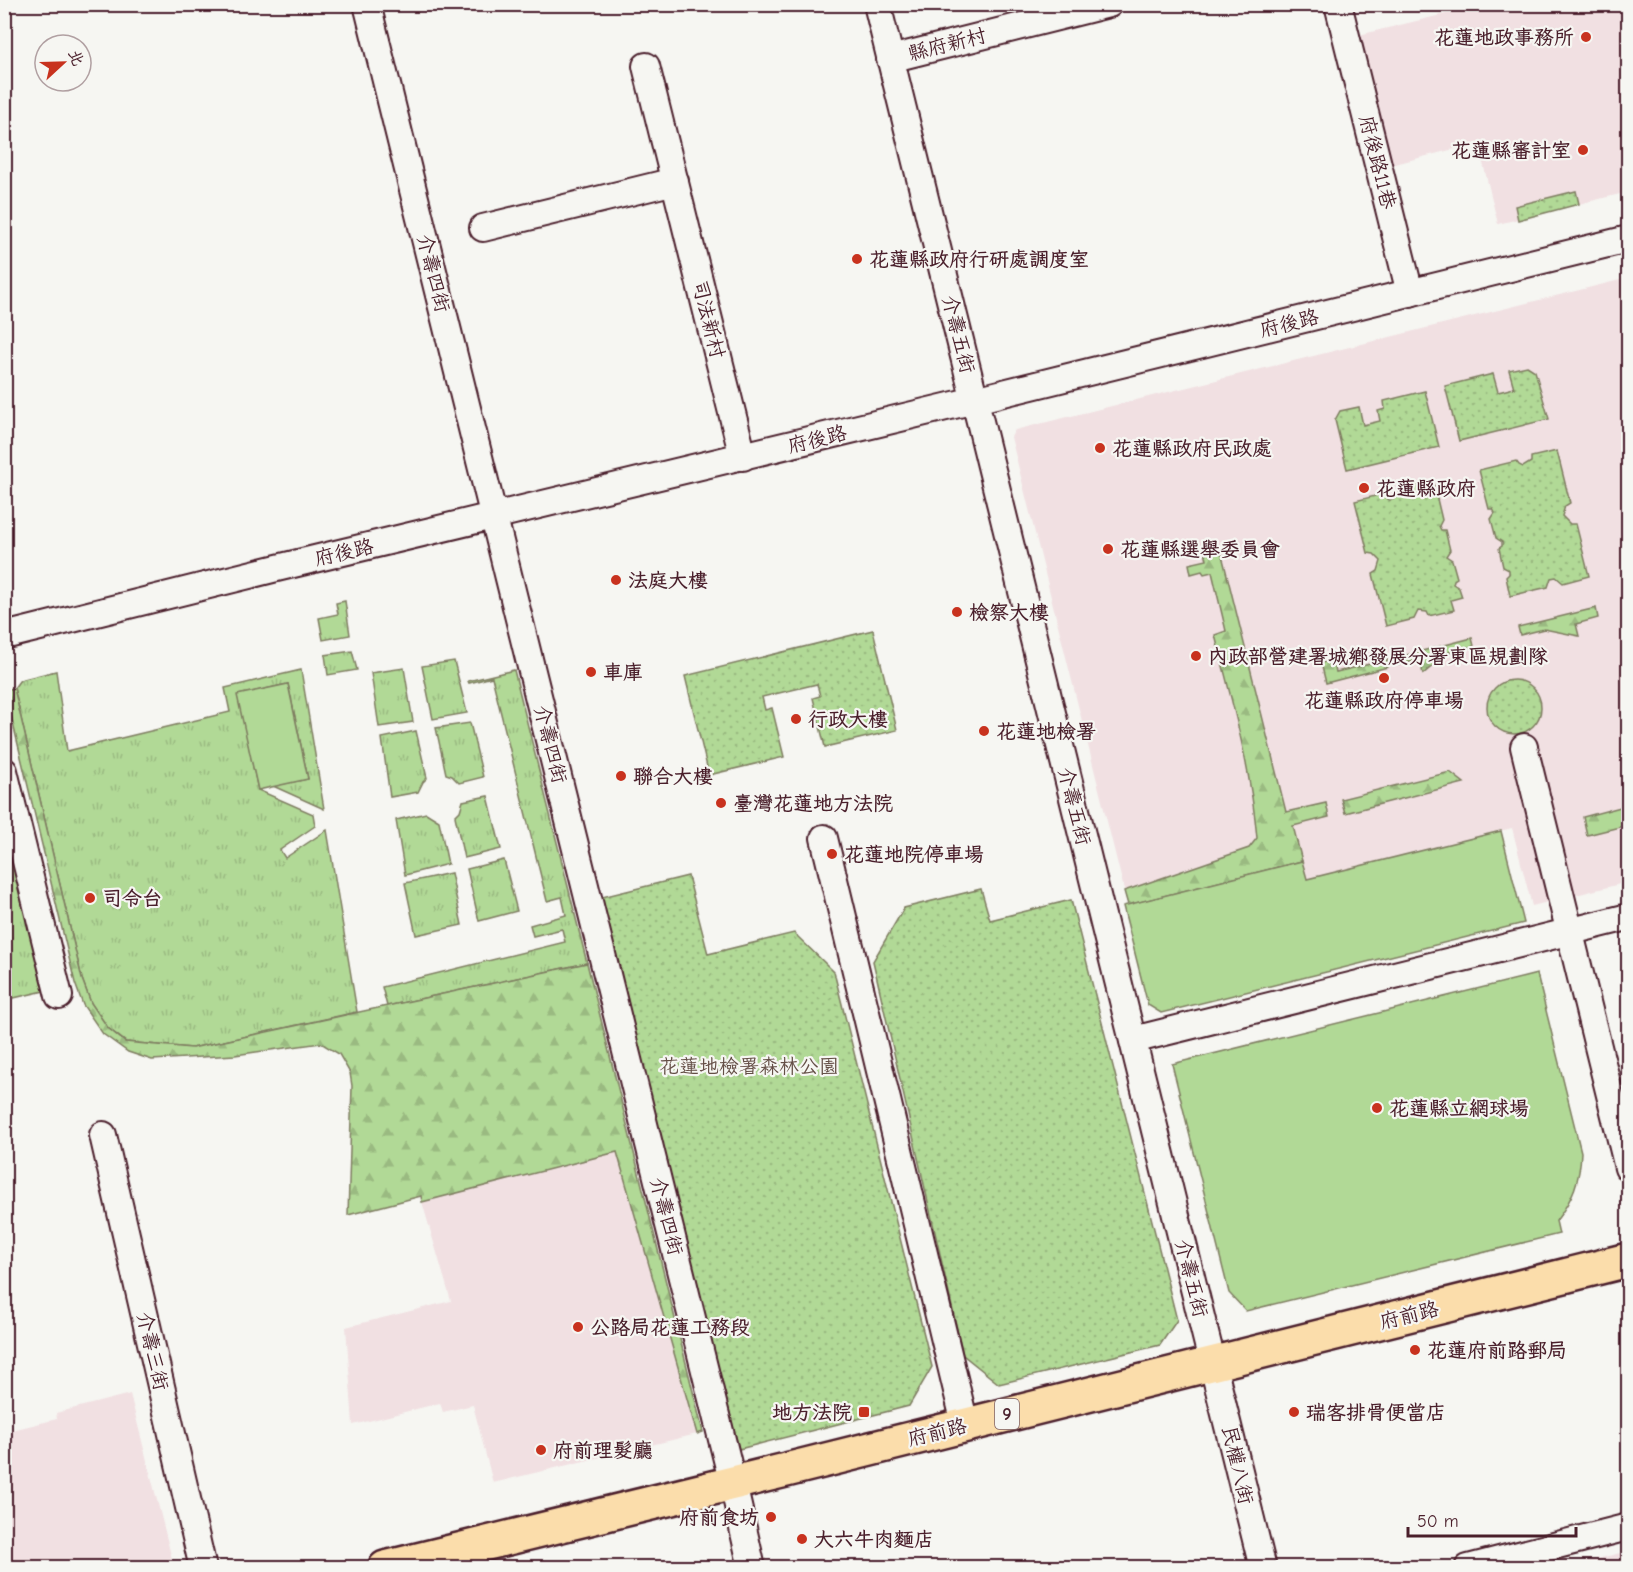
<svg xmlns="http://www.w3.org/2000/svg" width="1633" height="1572" viewBox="0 0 1633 1572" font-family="'Comic Neue','LXGW WenKai TC',sans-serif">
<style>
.built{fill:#f1e0e2}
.grass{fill:url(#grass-tufts);stroke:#7e7c60;stroke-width:1.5}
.forest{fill:url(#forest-firs);stroke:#7e7c60;stroke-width:1.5}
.park{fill:url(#park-dots);stroke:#7e7c60;stroke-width:1.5}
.pitch{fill:#b1d996;stroke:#7e7c60;stroke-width:1.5}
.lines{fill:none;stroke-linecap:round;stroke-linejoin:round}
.minor-casing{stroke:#4a1f2b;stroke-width:30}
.primary-casing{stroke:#4a1f2b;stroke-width:38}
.minor{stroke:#f6f6f2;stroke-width:26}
.primary{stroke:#fbddab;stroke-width:33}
.poi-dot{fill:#c8321e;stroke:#f6f6f2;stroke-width:2}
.labels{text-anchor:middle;stroke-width:4.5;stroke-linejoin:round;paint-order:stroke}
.shield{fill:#f6f6f2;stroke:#7e6067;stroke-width:1.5}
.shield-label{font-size:18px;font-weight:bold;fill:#4a1f2b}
.poi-label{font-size:20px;font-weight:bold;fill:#4a1f2b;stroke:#f6f6f2;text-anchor:start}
.street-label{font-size:20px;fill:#4a1f2b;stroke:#f6f6f2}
.park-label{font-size:20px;fill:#644e46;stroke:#f6f6f2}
</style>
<defs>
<pattern id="grass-tufts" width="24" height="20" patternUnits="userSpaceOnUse" patternTransform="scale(1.5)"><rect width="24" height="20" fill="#b1d996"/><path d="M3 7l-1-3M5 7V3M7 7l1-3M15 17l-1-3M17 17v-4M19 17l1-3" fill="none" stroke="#9aba81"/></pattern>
<pattern id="forest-firs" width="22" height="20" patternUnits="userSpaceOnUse" patternTransform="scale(1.5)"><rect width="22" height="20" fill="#b1d996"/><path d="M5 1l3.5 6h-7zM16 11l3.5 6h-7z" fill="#9aba81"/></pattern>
<pattern id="park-dots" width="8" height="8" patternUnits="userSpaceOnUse" patternTransform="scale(1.5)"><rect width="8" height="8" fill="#b1d996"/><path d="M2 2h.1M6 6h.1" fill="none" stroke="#9aba81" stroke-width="1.8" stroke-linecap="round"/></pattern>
</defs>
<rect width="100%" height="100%" fill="#f6f6f2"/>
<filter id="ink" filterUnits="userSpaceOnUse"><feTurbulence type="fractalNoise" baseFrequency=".0167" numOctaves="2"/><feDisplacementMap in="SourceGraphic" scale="12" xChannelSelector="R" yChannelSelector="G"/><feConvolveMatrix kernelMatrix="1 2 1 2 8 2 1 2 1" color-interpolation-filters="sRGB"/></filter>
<g filter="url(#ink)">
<g class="built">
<path d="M1444 5H1628V192L1498 224 1478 143 1391 165 1359 35 1445 14Z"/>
<path d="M1628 278V882L1532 906 1512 828 1307 879 1302 861 1128 905 1011 437 1015 430Z"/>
<path d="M617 1152 697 1434 493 1483 473 1405 443 1412 440 1403 353 1425 346 1327 451 1301 422 1202Z"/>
<path d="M130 1394 172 1559 136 1568 5 1567 4 1432 57 1419 56 1413Z"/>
<path d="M1628 1551V1567H1565Z"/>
</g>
<g class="grass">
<path d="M345 601 350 635 323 640 319 618 338 614 336 603Z"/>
<path d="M352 651 357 670 328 675 325 655Z"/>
<path d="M454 661 467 713 433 719 422 666Z"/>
<path d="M404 668 413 722 379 727 371 673Z"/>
<path d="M301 670 324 809 273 786 308 779 288 684 238 695 258 790 313 814 315 826 280 850 285 858 327 830 357 1012 192 1048 126 1042 108 1028 91 1003 82 979 14 688 20 680 56 671 67 751 230 712 225 688Z"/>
<path d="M514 670 587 963 387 1006 382 987 565 942 562 929 533 936 530 925 566 915 562 897 547 901 492 677 469 683 468 681Z"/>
<path d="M470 723 483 777 459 783 452 776 446 774 436 728Z"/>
<path d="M416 731 427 778 423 782 418 792 390 797 382 738Z"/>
<path d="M4 791 52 981 44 991 5 1000Z"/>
<path d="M488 796 501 849 464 858 455 816 460 811 463 801Z"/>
<path d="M426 813 439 821 448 864 405 875 396 820Z"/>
<path d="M504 860 517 911 479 921 467 869Z"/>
<path d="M451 873 462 925 416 935 405 883Z"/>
</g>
<g class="forest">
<path d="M1220 547 1286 812 1326 803 1329 817 1293 826 1302 861 1128 905 1124 891 1249 848 1257 838C1251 769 1232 702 1215 635L1226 631 1212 572 1204 574 1202 571 1191 574 1189 564 1207 560 1205 551Z"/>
<path d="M1596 608 1598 618 1576 624 1579 636 1544 629 1520 635 1518 627Z"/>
<path d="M1472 638 1474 646 1449 652 1423 674 1420 660 1397 665 1395 658Z"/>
<path d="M1333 660 1336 672 1387 660 1388 667 1326 683 1321 663Z"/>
<path d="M14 688 82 979 91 1003 108 1028 125 1042 192 1048 587 963 703 1432 697 1434 617 1152 422 1202 421 1196 348 1215 352 1086 350 1073 339 1054 321 1043 235 1055 152 1060 128 1052 103 1034 83 1005 75 983 5 690Z"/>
<path d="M1450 772 1464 783 1345 813 1341 799Z"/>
<path d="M1628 805V825L1587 835 1583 817Z"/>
</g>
<g class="park">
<path d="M1576 191 1579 204 1518 220 1515 206Z"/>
<path d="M1527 366 1535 371 1549 419 1459 441 1445 386 1493 374 1498 392 1514 388 1509 370Z"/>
<path d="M1425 391 1439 447 1347 469 1335 420 1340 411 1359 407 1363 425 1380 421 1378 411 1385 409 1384 401Z"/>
<path d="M1557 451 1570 503 1565 506 1562 516 1570 524H1576L1589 576 1563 583 1556 577 1551 578 1548 587 1510 596 1506 577 1509 574V570L1503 567 1499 548 1502 546V542L1496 538 1491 519 1495 513 1493 509H1489L1479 470 1516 461 1519 465 1523 467 1531 462V457Z"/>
<path d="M1433 482 1442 520 1439 526 1441 530H1445L1450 550 1446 556 1452 560 1457 578 1454 580 1453 584 1459 588 1462 597 1451 600 1454 610 1429 616 1427 612 1418 611 1414 619 1386 626 1373 574 1378 571 1381 561 1374 554 1368 553 1355 501 1383 494 1386 498 1390 500 1398 495V490Z"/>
<path d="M873 630 897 730 825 747 813 698 820 696 817 684 762 697 765 710 772 708 784 757 709 775 685 676Z"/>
<circle cx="1514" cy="707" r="27"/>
<path d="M688 876 708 954 794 933 834 972 932 1367 909 1406 739 1449 598 898Z"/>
<path d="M981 889 990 920 1071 900 1177 1320 1160 1345 999 1384 963 1355 873 961 904 908Z"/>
</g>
<g class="pitch">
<path d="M288 684 308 779 258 790 237 695Z"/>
<path d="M1501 831 1524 923 1161 1013 1148 1005 1123 906 1302 861 1307 879Z"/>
<path d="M1537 974 1581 1152C1580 1180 1573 1199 1556 1221L1559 1234 1246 1311 1229 1293 1172 1064Z"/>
</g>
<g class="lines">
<defs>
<g id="minor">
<path d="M367 4 733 1484 752 1568"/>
<path d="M877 4 1263 1568"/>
<path d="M1338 4 1410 293"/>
<path d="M890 59 1109 4"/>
<path d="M646 66 743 457"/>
<path d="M483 228 675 181"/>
<path d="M4 636 277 568 975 400 1628 239"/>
<path d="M1524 747 1628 1168"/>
<path d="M4 771 59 996"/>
<path d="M824 838 965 1424"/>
<path d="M1133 1040 1628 917"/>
<path d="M103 1135 203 1568"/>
<path d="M1468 1568 1628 1527"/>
</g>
<path id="primary" d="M385 1568C800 1468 1214 1363 1628 1260"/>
</defs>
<use href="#minor" class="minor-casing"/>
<use href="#primary" class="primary-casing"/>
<use href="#minor" class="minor"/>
<use href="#primary" class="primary"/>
</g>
</g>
<g class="poi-dot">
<circle cx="1586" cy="37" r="6"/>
<circle cx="1583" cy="150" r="6"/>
<circle cx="857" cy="259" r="6"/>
<circle cx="1100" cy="448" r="6"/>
<circle cx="1364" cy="488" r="6"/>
<circle cx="1108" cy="549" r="6"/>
<circle cx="616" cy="580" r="6"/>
<circle cx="957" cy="612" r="6"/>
<circle cx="1196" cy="656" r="6"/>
<circle cx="591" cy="672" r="6"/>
<circle cx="1384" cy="678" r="6"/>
<circle cx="796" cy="719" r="6"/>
<circle cx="984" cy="731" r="6"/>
<circle cx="621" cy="776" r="6"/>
<circle cx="721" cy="803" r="6"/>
<circle cx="832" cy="854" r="6"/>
<circle cx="90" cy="898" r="6"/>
<circle cx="1377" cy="1108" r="6"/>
<circle cx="578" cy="1327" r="6"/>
<circle cx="1415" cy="1350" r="6"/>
<rect x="858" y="1406" width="12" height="12" rx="3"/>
<circle cx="1294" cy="1412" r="6"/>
<circle cx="541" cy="1450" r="6"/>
<circle cx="771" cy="1517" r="6"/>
<circle cx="802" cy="1539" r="6"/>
</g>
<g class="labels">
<rect class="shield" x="995" y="1399" width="24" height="30" rx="4.5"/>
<g class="shield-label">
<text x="1007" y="1420">9</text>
</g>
<g class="poi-label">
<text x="1574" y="44" text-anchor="end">花蓮地政事務所</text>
<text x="1571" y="157" text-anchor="end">花蓮縣審計室</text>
<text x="869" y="266">花蓮縣政府行研處調度室</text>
<text x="1112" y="455">花蓮縣政府民政處</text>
<text x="1376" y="495">花蓮縣政府</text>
<text x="1120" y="556">花蓮縣選舉委員會</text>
<text x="628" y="587">法庭大樓</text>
<text x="969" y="619">檢察大樓</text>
<text x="1208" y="663">內政部營建署城鄉發展分署東區規劃隊</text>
<text x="603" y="679">車庫</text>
<text x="1384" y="707" text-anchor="middle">花蓮縣政府停車場</text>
<text x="808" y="726">行政大樓</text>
<text x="996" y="738">花蓮地檢署</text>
<text x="633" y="783">聯合大樓</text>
<text x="733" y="810">臺灣花蓮地方法院</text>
<text x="844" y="861">花蓮地院停車場</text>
<text x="102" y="905">司令台</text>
<text x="1389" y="1115">花蓮縣立網球場</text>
<text x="590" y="1334">公路局花蓮工務段</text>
<text x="1427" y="1357">花蓮府前路郵局</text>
<text x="852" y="1419" text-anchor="end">地方法院</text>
<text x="1306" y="1419">瑞客排骨便當店</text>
<text x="553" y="1457">府前理髮廳</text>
<text x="759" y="1524" text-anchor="end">府前食坊</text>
<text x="814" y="1546">大六牛肉麵店</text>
</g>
<g class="street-label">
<text transform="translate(947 44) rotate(-14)" y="7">縣府新村</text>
<text transform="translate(1378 162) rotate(76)" y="7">府後路11巷</text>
<text transform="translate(434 273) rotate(76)" y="7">介壽四街</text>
<text transform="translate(709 319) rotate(76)" y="7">司法新村</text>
<text transform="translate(1289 323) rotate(-14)" y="7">府後路</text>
<text transform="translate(959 334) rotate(76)" y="7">介壽五街</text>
<text transform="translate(817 439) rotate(-14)" y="7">府後路</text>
<text transform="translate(344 552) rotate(-13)" y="7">府後路</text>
<text transform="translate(551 744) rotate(76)" y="7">介壽四街</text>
<text transform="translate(1075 806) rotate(76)" y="7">介壽五街</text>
<text transform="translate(667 1216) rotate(76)" y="7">介壽四街</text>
<text transform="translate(1192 1278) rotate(76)" y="7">介壽五街</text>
<text transform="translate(1409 1315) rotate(-14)" y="7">府前路</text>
<text transform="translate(153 1351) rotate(77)" y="7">介壽三街</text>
<text transform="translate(937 1432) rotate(-14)" y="7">府前路</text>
<text transform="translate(1238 1465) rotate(77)" y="7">民權八街</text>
</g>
<g class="park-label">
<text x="749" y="1073">花蓮地檢署森林公園</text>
</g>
</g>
<rect width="1633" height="1572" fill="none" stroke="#f6f6f2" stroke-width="24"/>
<rect x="12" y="12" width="1609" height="1548" fill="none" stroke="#4a1f2b" stroke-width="2" filter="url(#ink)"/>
<g transform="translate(63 63) rotate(68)"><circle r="28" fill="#f6f6f2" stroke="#b1a0a2" stroke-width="1.5"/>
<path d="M0-4.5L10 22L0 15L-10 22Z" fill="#c8321e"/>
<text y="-9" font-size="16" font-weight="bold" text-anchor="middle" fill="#4a1f2b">北</text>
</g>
<path d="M1408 1527v9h168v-9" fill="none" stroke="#4a1f2b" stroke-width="3"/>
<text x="1417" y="1527" font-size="18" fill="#4a1f2b" stroke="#f6f6f2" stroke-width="4.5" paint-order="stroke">50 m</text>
</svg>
